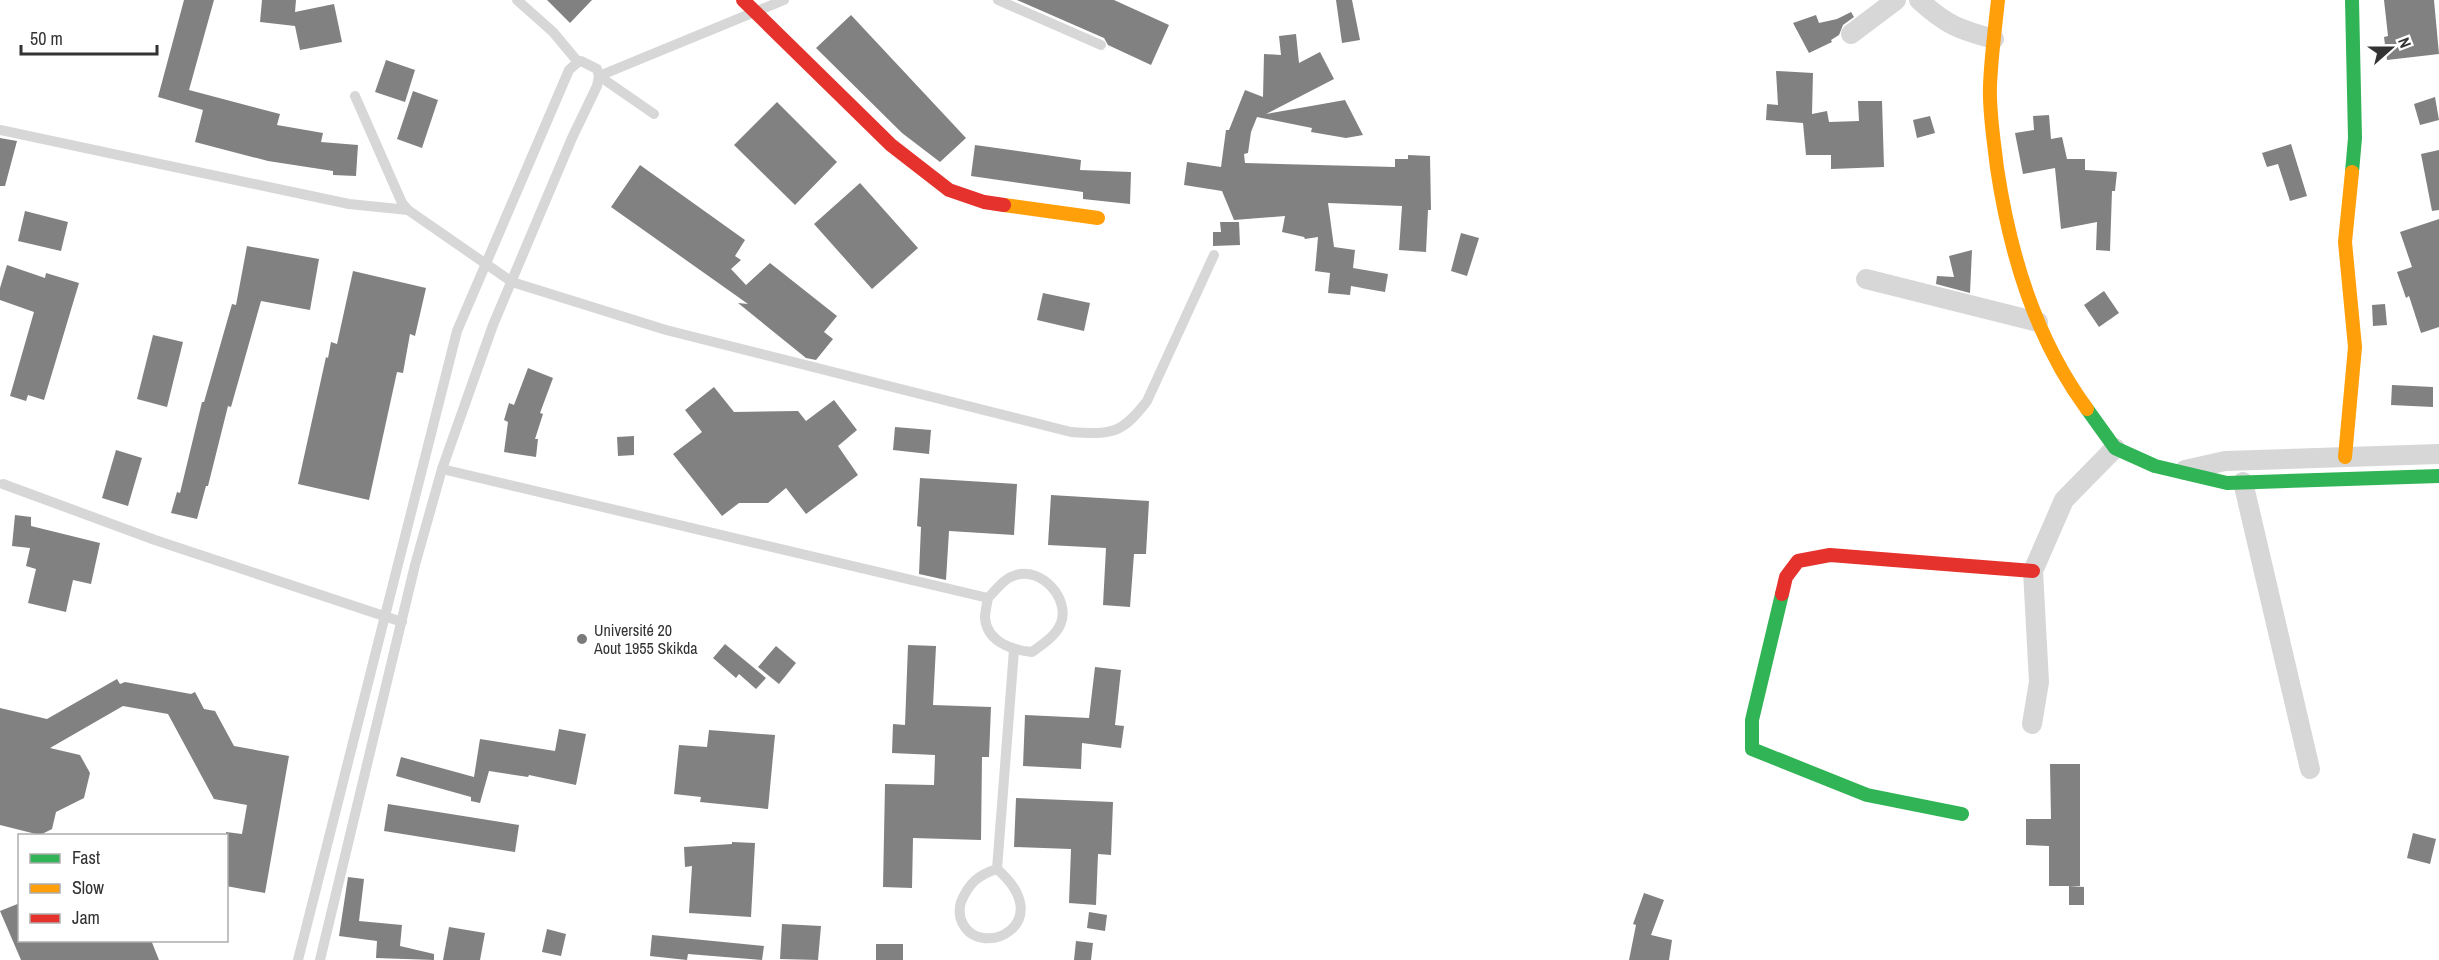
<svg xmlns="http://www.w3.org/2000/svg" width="2439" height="960" viewBox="0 0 2439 960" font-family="'Archivo Narrow',sans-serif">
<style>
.building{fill:#818181}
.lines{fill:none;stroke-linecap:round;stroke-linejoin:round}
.lane{stroke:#d7d7d7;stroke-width:10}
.street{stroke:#d7d7d7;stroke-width:20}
.fast{stroke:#30b455;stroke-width:14}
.slow{stroke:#ff9f0a;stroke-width:14}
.jam{stroke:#e5322d;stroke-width:14}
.poi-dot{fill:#7a7a7a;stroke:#fff;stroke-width:2}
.labels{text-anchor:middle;stroke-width:6;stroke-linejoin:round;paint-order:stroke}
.poi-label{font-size:16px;fill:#333;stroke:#fff;text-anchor:start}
</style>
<rect width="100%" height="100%" fill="#fff"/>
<g class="building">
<path d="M184 0H214L189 90 280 114 277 125 323 133 321 142 358 145 356 176 333 175V171L268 161 195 142 203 110 158 97Z"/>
<path d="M262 0H296L295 12 334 4 342 42 300 50 295 26 260 22Z"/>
<path d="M547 0H592L570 23Z"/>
<path d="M1017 0H1114L1169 25 1151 65 1108 45 1104 38Z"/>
<path d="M1336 0H1352L1360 40 1342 43Z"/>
<path d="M2384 0H2434L2439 54 2387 60 2384 37 2388 36Z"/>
<path d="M1851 12 1854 17 1843 25 1839 35 1831 40 1832 42 1809 53 1793 23 1816 15 1819 23 1837 19Z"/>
<path d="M851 15 966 138 940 162 902 133 816 48Z"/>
<path d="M1296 34 1299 63 1320 52 1334 79 1266 114 1345 100 1363 135 1346 138 1311 132 1312 128 1257 117 1251 132 1248 153 1244 154 1245 163 1395 167V159H1408V155L1430 156 1431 210H1428L1426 252 1399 250 1402 206 1328 203 1334 247 1355 250 1353 268 1388 274 1385 292 1351 286 1350 295 1328 293 1330 273 1315 271 1318 237 1305 239 1304 237 1282 232 1285 216 1234 220 1222 191 1184 185 1187 162 1221 167 1226 130H1229L1245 90 1263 97 1264 54 1281 55 1279 36Z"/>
<path d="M386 60 415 70 405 102 375 92Z"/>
<path d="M1776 71 1813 73 1812 114 1827 111 1829 122 1859 121 1858 101H1882L1884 167 1831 169V155H1806L1803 123 1766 120 1767 104 1778 105Z"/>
<path d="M413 91 438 100 422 148 397 139Z"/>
<path d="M2435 97 2439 120 2420 125 2414 104Z"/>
<path d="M777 102 837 162 795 205 734 145Z"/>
<path d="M2049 115 2051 139 2062 137 2067 159H2085V170L2117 172 2115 191H2112L2110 251 2096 250 2097 222 2061 229 2055 168 2023 174 2015 133 2034 130 2033 116Z"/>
<path d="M1930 116 1935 133 1917 138 1913 120Z"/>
<path d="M0 138 17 141 5 186H0Z"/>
<path d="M2291 144 2307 196 2290 201 2278 164 2267 167 2262 153Z"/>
<path d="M975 145 1081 160 1080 170 1131 172 1130 204 1083 199V192L971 176Z"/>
<path d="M2439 150V210L2432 211 2421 154Z"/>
<path d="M640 165 745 240 735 256 741 260 731 269 746 285 770 263 837 316 824 332 833 339 816 360 806 358 738 303 748 304 611 207Z"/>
<path d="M860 183 918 248 872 289 814 224Z"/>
<path d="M25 211 68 222 61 251 18 241Z"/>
<path d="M2439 219V327L2421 333 2409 296 2406 298 2397 272 2412 267 2400 232Z"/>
<path d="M1220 222H1239L1240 245 1213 246V232H1221Z"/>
<path d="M1461 233 1479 238 1467 276 1451 271Z"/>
<path d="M247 246 319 259 310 310 261 301 231 407 228 406 208 486H206L197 519 171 513 177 492 180 493 202 402H204L232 304 236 305Z"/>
<path d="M1972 250 1970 293 1936 284 1937 276 1954 277 1949 256Z"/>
<path d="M7 265 45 278 46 273 79 283 44 400 28 395 26 401 10 396 34 312 0 300V288Z"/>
<path d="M353 271 426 288 415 336 410 334 403 373 397 372 369 500 298 484 326 357 328 358 331 342 337 344Z"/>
<path d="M2104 291 2119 313 2099 327 2084 305Z"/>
<path d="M1043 293 1090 303 1084 331 1037 320Z"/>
<path d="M2385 304 2387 325 2373 326 2372 305Z"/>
<path d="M153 335 183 342 167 407 137 399Z"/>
<path d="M528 368 553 378 540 413 543 414 535 439H538L536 457 504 452 508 422 504 420 509 403 514 405Z"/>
<path d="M2392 385 2433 387V407L2391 405Z"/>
<path d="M714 387 734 412 798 411 806 421 834 400 857 430 838 446 858 475 806 514 786 488 768 503H739L722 516 673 454 702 432 685 410Z"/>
<path d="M895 427 931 430 929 454 893 450Z"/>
<path d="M634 436V455L618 456 617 437Z"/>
<path d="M116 450 142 458 128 506 102 498Z"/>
<path d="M920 478 1017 484 1014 535 949 531 946 580 919 574 921 527 917 526Z"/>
<path d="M1051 495 1149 501 1146 554H1134L1130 607 1103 605 1106 548 1048 545Z"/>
<path d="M15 515 31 517V526L100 543 91 584 73 580 66 612 28 603 36 569 26 566 30 548 12 546Z"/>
<path d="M725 644 766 678 756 689 739 674 736 678 713 658Z"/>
<path d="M908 645 936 646 933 705 991 707 989 757H982L981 840 913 838 912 888 883 887 885 784 934 785 935 755 892 753 893 724 905 725Z"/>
<path d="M776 646 796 663 779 684 758 667Z"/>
<path d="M1095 667 1121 670 1115 725 1124 726 1121 748 1082 743 1081 769 1023 766 1025 715 1089 718Z"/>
<path d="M117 679 120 684 125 682 191 694 195 692 204 709 215 711 234 746 289 756 265 893 226 886V832L242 834 247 805 214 799 168 714 123 706 50 748 80 755 90 773 84 798 56 812 52 829 40 835 0 825V708L47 719Z"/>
<path d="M559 729 586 734 576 785 529 775 528 777 489 771 480 803 471 801V797L396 776 401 757 474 777 480 739 555 751Z"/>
<path d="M709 730 775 735 768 809 700 802 701 797 674 794 679 745 707 747Z"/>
<path d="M2050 764H2080V886H2049V846L2026 845V819H2051Z"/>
<path d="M1016 798 1113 802 1111 855 1098 854 1096 905 1069 903 1071 849 1014 847Z"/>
<path d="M388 804 519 825 515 852 384 831Z"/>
<path d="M2413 833 2436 839 2430 864 2407 858Z"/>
<path d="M732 842 755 843 751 917 689 913 692 866 685 867 684 847 732 844Z"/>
<path d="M348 877 364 879 359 921 402 925 400 946 434 954V960L376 958 377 941 339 936Z"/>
<path d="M2069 886 2084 887V905H2069Z"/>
<path d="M1644 893 1664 900 1651 935 1672 940 1669 960H1629L1636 925 1633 924Z"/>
<path d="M20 903V940H151L159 960H21L0 911Z"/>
<path d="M1089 912 1107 915 1105 931 1087 928Z"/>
<path d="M782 924 821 926 818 960 780 959Z"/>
<path d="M449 927 485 933 480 960H443Z"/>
<path d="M547 929 566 934 561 956 542 952Z"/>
<path d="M652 935 764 946 762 960 688 954 687 960 650 956Z"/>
<path d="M1076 941 1093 943 1091 960H1074Z"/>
<rect x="876" y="944" width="27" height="16"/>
</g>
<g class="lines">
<g class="lane">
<path d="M517 0 553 32 578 62 581 61 597 69 599 76 654 114"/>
<path d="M998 0 1101 45"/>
<path d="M599 76 784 0"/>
<path d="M355 96 402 203 408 210 512 282 666 330 1071 432C1111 435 1122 434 1147 401L1214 255"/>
<path d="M0 130 349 204 408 210"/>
<path d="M442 469 988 598C996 590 1004 578 1016 575 1041 567 1070 598 1061 623 1056 636 1043 644 1032 652 1012 650 987 642 985 618 985 612 987 604 988 598"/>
<path d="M3 484 155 540 402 622"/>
<path d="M997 869C978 875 969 883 961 902 959 909 959 917 963 924 982 960 1059 923 997 869L1014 650"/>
<path d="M298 960 457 331 569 70 578 62"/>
<path d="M320 960 415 565 442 469 493 325 572 138 597 86 599 76"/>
</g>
<g class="street">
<path d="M1919 0C1946 25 1960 30 1994 39"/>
<path d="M1851 34 1896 0"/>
<path d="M1866 279 2038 322"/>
<path d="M2185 470 2225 461 2439 454"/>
<path d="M2243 482 2310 769"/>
<path d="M2032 724 2039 682 2033 571 2064 500 2115 448"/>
</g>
<g class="fast">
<path d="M2352 172 2355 138 2352 0"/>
<path d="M2087 409 2115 448 2155 466 2227 483 2439 476"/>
<path d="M1782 594 1752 720V749L1867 795 1962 814"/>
</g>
<g class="slow">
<path d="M1998 0C1995 29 1991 58 1990 86 1989 113 1994 141 1997 168 2010 254 2035 338 2087 409"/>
<path d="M1004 205 1098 218"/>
<path d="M2345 457 2355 347 2345 242 2352 172"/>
</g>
<g class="jam">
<path d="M743 0 891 145 949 190 984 202 1004 205"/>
<path d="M1782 594 1786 577 1798 561 1830 555 2033 571"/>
</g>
</g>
<circle class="poi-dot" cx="582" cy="639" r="6"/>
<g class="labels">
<g class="poi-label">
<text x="594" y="636">Université 20<tspan x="594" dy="18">Aout 1955 Skikda</tspan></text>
</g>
</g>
<rect x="18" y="834" width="210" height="108" fill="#ffffff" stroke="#adadad" stroke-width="1.5"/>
<rect x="30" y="854" width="30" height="9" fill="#30b455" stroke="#adadad" stroke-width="1.5"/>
<text x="72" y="864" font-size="18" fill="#333333">Fast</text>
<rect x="30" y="884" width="30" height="9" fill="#ff9f0a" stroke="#adadad" stroke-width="1.5"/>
<text x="72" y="894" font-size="18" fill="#333333">Slow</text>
<rect x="30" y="914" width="30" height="9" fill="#e5322d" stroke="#adadad" stroke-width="1.5"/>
<text x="72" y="924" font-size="18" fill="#333333">Jam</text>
<g transform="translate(2391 48) rotate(69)" stroke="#ffffff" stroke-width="4.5" paint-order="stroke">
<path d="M0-4.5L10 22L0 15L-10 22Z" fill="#333333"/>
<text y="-9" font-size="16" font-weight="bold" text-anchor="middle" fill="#333333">N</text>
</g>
<path d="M21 45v9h136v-9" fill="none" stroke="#333333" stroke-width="3"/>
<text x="30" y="45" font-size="18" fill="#333333" stroke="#ffffff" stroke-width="4.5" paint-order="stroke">50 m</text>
</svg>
